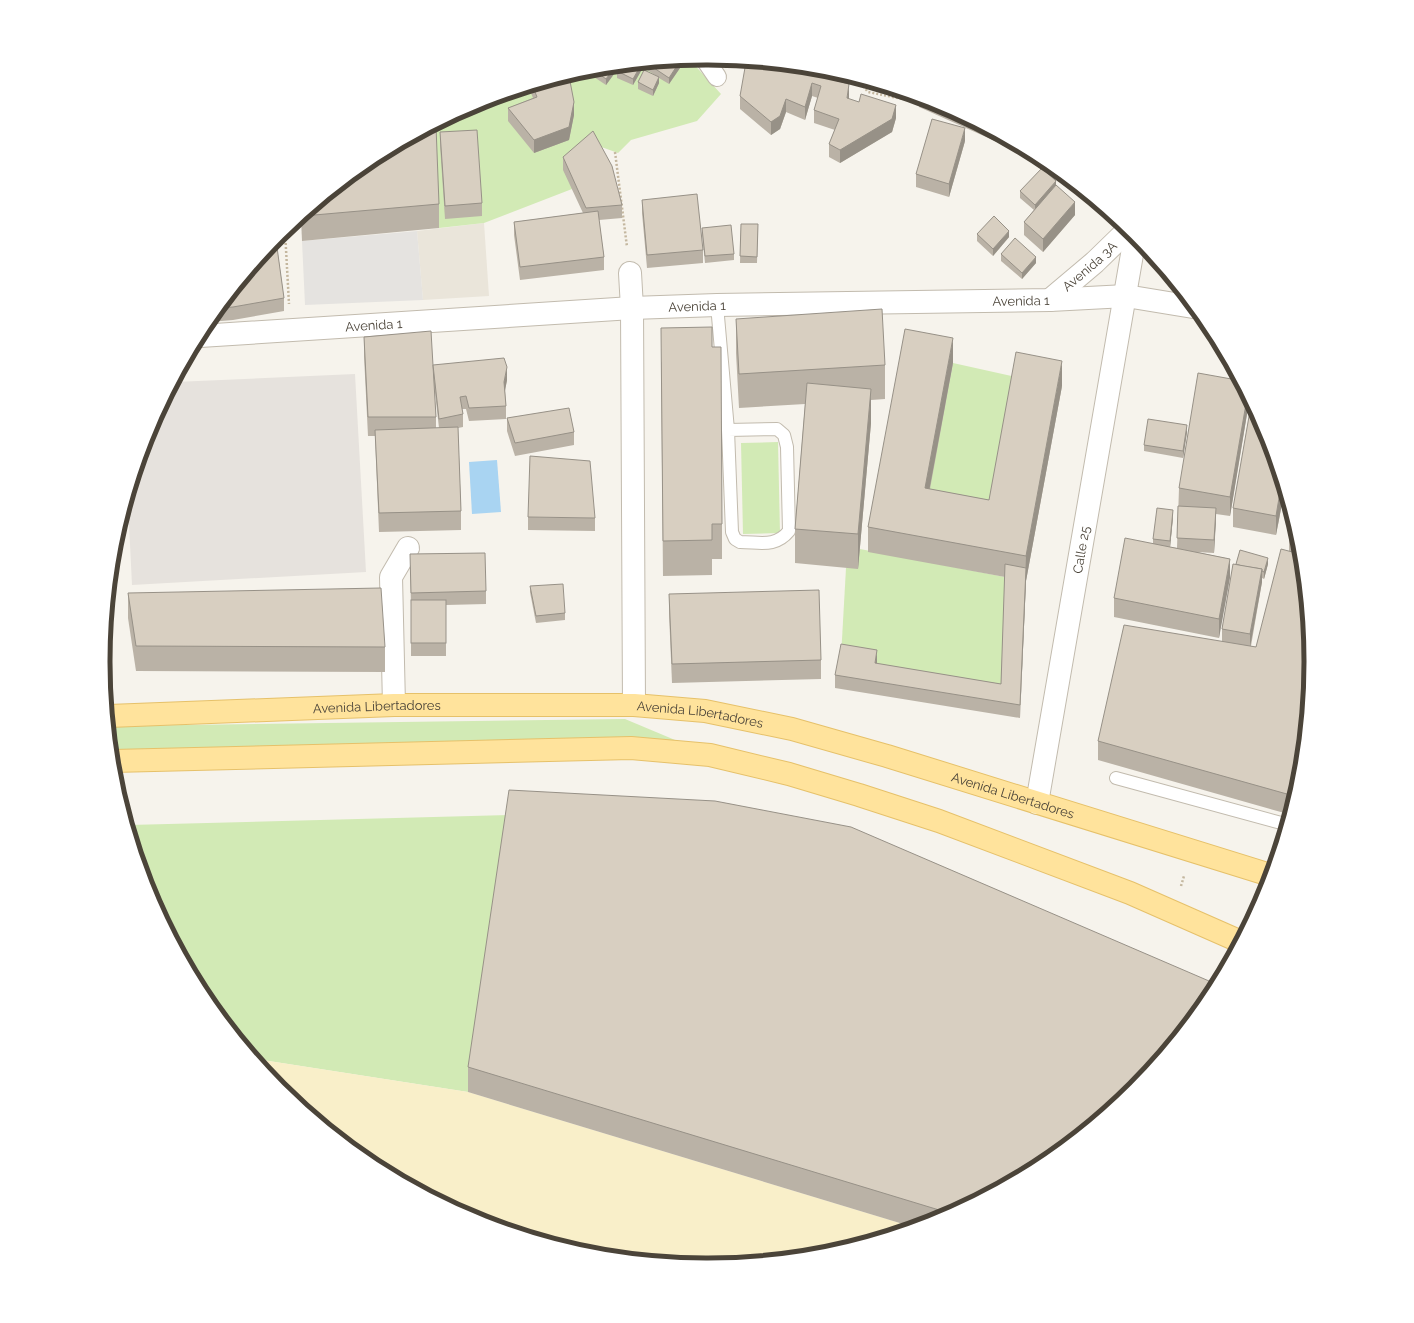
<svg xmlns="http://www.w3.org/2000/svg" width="1414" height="1323" viewBox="0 0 1414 1323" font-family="Raleway,sans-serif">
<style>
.residential{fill:#eae5da}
.industrial{fill:#e6e2dd}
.green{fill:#d2eab5}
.sand{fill:#f9efc9}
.parking{fill:#e5e3e0}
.water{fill:#a9d4f2}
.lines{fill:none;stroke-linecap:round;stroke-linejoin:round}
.service-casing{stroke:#c2bbae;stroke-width:14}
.pedestrian-casing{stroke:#c2bbae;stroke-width:20}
.minor-casing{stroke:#c2bbae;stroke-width:24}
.tertiary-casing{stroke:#c2bbae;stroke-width:24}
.primary-casing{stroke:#e6c16a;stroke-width:24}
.path{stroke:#c4b79f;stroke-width:2.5;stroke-dasharray:2 2;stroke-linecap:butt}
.service{stroke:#fff;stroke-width:12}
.pedestrian{stroke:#fff;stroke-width:18}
.minor{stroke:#fff;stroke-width:22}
.tertiary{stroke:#fff;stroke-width:22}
.primary{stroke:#ffe39c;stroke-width:22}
.wall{fill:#bab2a6;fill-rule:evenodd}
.shaded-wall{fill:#979187}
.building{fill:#d8cfc1;stroke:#979187}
.labels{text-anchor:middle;stroke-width:3;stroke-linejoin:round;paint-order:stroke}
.street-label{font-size:13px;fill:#4b4439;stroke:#fff}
.rim{fill:none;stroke:#4b4439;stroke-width:5}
</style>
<rect width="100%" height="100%" fill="#f6f3ec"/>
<path class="residential" d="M484 223 489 296 423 300 417 231Z"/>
<path class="industrial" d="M355 374 366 572 132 585 128 503 150 430 175 382Z"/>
<g class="green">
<path d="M690 60 721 94 697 121 631 140 618 153 593 144 572 189 484 223 439 228 435 126 476 104 589 70Z"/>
<path d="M953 363 1016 377 989 524 925 513Z"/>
<path d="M778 442 780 533 743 534 741 443Z"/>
<path d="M860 549 1005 577 1001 697 841 657 846 568Z"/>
<path d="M625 719 706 753 113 754 110 726Z"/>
<path d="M509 815 468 1092 256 1059 205 997 149 892 129 825Z"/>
</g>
<path class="sand" d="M256 1059 468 1092 913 1227 825 1253 707 1265 589 1253 476 1219 372 1163 280 1088Z"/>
<path class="parking" d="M417 231 423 300 305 305 302 241Z"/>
<path class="water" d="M497 460 501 512 472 514 469 462Z"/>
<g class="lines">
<defs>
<g id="service">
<path d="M717 305 728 430 732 532 735 539 740 542C760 542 775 548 789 531L787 447 784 435 777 429 728 430"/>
<path d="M1116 778 1285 824"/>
</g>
<path id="pedestrian" d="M704 58 717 77"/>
<g id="minor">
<path d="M630 273 632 308 634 705"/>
<path id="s1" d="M1050 300 1095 262 1128 230"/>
<path d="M394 705 391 577 408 548"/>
<path id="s2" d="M1037 803 1135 237"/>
</g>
<g id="tertiary">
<path id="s3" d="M200 336 632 308 717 305 1050 300 1126 296 1193 307"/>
</g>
<g id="primary">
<path id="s4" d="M109 716 394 705H634L705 711 792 729 887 756 1270 875"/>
<path d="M113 761 631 748 710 755 789 774 859 795 939 821 1130 893 1239 941"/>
</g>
</defs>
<use href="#service" class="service-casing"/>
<use href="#pedestrian" class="pedestrian-casing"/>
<use href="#minor" class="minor-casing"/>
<use href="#tertiary" class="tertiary-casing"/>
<use href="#primary" class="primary-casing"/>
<g class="path">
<path d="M858 80 868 92 903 99 905 94"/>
<path d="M615 152 627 247"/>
<path d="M285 231 289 304"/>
<path d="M1181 886 1184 876"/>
</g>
<use href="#service" class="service"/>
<use href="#pedestrian" class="pedestrian"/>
<use href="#minor" class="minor"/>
<use href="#tertiary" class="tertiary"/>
<use href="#primary" class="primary"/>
</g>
<g class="wall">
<path d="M679 61 680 68 669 84 659 78V83L653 96 638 89V82L655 75 647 70V64Z"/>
<path d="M645 64 642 69H641V71L633 85 617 78V71L619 67 616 72 614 70V74L606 85 585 71 589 70Z"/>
<path d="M803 71 849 97V99L896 118 892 132 840 163 829 157V144L835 130 814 123V110L818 98 812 96 805 120 786 112 780 129 771 135 740 109V96Z"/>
<path d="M569 76 574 115 569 140 534 153 508 121V108L533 98 529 88Z"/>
<path d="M919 98 938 104 1007 141 1004 145 919 107Z"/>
<path d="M440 132 482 203V216L445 219 440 145Z"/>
<path d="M965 141 949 197 916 187V174Z"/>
<path d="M563 157 622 205V218L599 220 604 257V270L520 280 514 235V222L583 213 563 170Z"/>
<path d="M1037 157 1042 160 1049 166 1039 168Z"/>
<path d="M372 160 439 204V228L302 241 301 218Z"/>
<path d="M1056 185 1075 215 1043 252 1024 235V222L1034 210 1020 198V191Z"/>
<path d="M642 200 703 250V263L647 268 642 213Z"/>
<path d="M741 224H758L757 263H740Z"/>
<path d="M702 228 734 254V260L705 263 702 234Z"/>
<path d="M977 234 1009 237 993 256 977 241Z"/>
<path d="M276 240 284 298V311L233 320 209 322Z"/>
<path d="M1001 254 1036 263 1022 279 1001 261Z"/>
<path d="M736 319 885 365V399L871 400V423L858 569 795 563V529L805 404 739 408 736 353Z"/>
<path d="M364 337 433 374V365L507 380 505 391 506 406V419L469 421 466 409H462L463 414V427L458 428 461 511V530L379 532 375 436H368L364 356ZM434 384 439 428H436V417Z"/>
<path d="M712 347 722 524V559H712V575L663 576 661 362Z"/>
<path d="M953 363 930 489 989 500 1062 386 1026 581 1020 718 835 688V675L877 664 1001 684 1005 577 868 552V527Z"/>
<path d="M1237 380 1249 402 1230 516 1216 514 1214 553 1197 552 1230 559 1219 638 1114 617V598L1153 543V539L1173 517 1170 547 1177 548 1179 488Z"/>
<path d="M507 418 574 432V445L515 456 507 431Z"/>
<path d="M1265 431 1284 493 1276 535 1233 527V508Z"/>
<path d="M1187 432 1183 458 1144 451V445Z"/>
<path d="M528 517 595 518V531L528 530Z"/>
<path d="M1292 520 1299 544 1310 662 1299 779 1288 814 1098 760V741L1222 641V629L1236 565 1240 550 1268 564 1264 579 1262 578V582L1251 646 1256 647 1289 551V536Z"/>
<path d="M410 567 486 591V604L446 605V656H411V606Z"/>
<path d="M530 586 565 613V620L536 623 530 592Z"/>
<path d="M128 593 385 647V672L136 671 128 618Z"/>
<path d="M669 594 821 660V679L672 683 669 613Z"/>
<path d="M468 1067 1042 1163 938 1219 913 1227 468 1092Z"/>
</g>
<g class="shaded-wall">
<path d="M680 61V68L669 84V78Z"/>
<path d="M642 64H645L642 69Z"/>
<path d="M641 65V71L633 85V79Z"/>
<path d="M616 67H619L616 72Z"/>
<path d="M802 67 804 68 801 84V71Z"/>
<path d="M614 68V74L606 85V79Z"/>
<path d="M659 77V83L653 96V90Z"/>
<path d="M812 83V96L805 120V107Z"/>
<path d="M849 84V97L847 111V98Z"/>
<path d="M786 99V112L780 129 771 135V122Z"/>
<path d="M574 102V115L569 140 534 153V140Z"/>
<path d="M896 105V118L892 132 840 163V150Z"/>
<path d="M965 128V141L949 197V184Z"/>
<path d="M1004 139 1007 141 1004 145Z"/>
<path d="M1043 160 1049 166 1039 168V161Z"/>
<path d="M1056 181V187L1035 211V205Z"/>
<path d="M1075 202V215L1043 252V239Z"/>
<path d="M1009 231V237L993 256V249Z"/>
<path d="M1036 257V263L1022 279V273Z"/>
<path d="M953 338V363L925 513V488Z"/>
<path d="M1062 361V386L1026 581 1020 718 1026 556Z"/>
<path d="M507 367V380L504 395V382Z"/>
<path d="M871 389V423L858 569V534Z"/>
<path d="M1247 398 1249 402 1230 516V497Z"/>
<path d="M1187 425V432L1183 458V451Z"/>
<path d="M1281 486 1284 493 1276 535V516Z"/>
<path d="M1216 508V521L1214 553V540Z"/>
<path d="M1173 510V517L1170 548V541Z"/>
<path d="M1268 558V564L1264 579V572Z"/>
<path d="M1230 559V578L1219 638V619Z"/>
<path d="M1262 569V582L1250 647V634Z"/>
<path d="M877 650V663L875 676V663Z"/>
</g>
<g class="building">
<path d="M679 61H680L669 78 648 64Z"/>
<path d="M746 62 802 67 801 71 849 84 847 98 859 102 861 94 896 105 892 119 840 150 829 144 839 119 814 110 821 86 812 83 805 107 786 99 780 116 771 122 740 96Z"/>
<path d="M641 65 633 79 617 71 619 67Z"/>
<path d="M613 67 614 68 606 79 592 69Z"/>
<path d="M644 70 659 77 653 90 638 82Z"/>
<path d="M569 76 574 102 569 127 534 140 508 108 537 97 533 87Z"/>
<path d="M932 119 965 128 949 184 916 174Z"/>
<path d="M436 126 439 204 303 216 372 160Z"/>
<path d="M477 130 482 203 445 206 440 132Z"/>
<path d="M593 131 612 166 622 205 586 208 563 157Z"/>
<path d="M1039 158 1042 160H1043L1039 161Z"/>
<path d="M1042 168 1056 181 1035 205 1020 191Z"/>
<path d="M1056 185 1075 202 1043 239 1024 222Z"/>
<path d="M697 194 703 250 647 255 642 200Z"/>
<path d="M598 211 604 257 520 267 514 222Z"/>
<path d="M994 216 1009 231 993 249 977 234Z"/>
<path d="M741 224H758L757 257 740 256Z"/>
<path d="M731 225 734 254 705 256 702 228Z"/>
<path d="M1015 238 1036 257 1022 273 1001 254Z"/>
<path d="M276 240 284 298 233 307 220 308Z"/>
<path d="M882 309 885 365 739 374 736 319Z"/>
<path d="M712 327V347H721L722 524H712V540L663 541 661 328Z"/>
<path d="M905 329 953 338 925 488 989 500 1016 352 1062 361 1026 556 868 527Z"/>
<path d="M431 331 436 417H368L364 337Z"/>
<path d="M504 358 507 367 504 382 506 406 469 408 466 396 460 397 463 414 439 419 433 365Z"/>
<path d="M1198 373 1237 380 1247 398 1230 497 1179 488Z"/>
<path d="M807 383 871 389 858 534 795 529Z"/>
<path d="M1251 405 1265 431 1281 486 1276 516 1233 508Z"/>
<path d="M569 408 574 432 515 443 507 418Z"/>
<path d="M1148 419 1187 425 1183 451 1144 445Z"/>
<path d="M458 427 461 511 379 513 375 430Z"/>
<path d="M530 456 590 461 595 518 528 517Z"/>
<path d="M1178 506 1216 508 1214 540 1177 538Z"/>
<path d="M1157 508 1173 510 1170 541 1153 539Z"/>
<path d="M1292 520 1297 538 1289 536Z"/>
<path d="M1125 538 1230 559 1219 619 1114 598Z"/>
<path d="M1281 549 1300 554 1310 662 1299 779 1294 796 1098 741 1124 625 1256 647Z"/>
<path d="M1240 550 1268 558 1264 572 1262 571V569L1242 566 1236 564Z"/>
<path d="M485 553 486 591 411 593 410 554Z"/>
<path d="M1005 564 1026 568 1020 705 835 675 841 644 877 650 875 663 1001 684Z"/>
<path d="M1233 564 1262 569 1250 634 1222 629Z"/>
<path d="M563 584 565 613 536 616 530 586Z"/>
<path d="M381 588 385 647 136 646 128 593Z"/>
<path d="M819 590 821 660 672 664 669 594Z"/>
<rect x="411" y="600" width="35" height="43"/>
<path d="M509 790 715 801 851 827 1216 984 1209 997 1134 1088 1042 1163 949 1213 468 1067Z"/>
</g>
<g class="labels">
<g class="street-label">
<text dy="5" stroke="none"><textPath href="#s1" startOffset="52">Avenida 3A</textPath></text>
<text dy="5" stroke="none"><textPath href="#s3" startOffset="822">Avenida 1</textPath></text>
<text dy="5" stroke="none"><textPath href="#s3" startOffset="498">Avenida 1</textPath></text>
<text dy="5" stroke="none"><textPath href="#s3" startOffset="174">Avenida 1</textPath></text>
<text dy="5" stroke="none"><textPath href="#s2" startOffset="257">Calle 25</textPath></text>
<text dy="5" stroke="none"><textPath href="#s4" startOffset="268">Avenida Libertadores</textPath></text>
<text dy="5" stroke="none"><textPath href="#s4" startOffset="592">Avenida Libertadores</textPath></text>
<text dy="5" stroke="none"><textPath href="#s4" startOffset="916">Avenida Libertadores</textPath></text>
</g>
</g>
<path d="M0 0H1414V1323H0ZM706 65H708A596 596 0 0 1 1304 661V662A596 596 0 0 1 708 1258H706A596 596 0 0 1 110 662V661A596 596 0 0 1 706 65Z" fill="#fff" fill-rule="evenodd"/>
<path class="rim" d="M706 65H708A596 596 0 0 1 1304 661V662A596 596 0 0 1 708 1258H706A596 596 0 0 1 110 662V661A596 596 0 0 1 706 65Z"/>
</svg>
